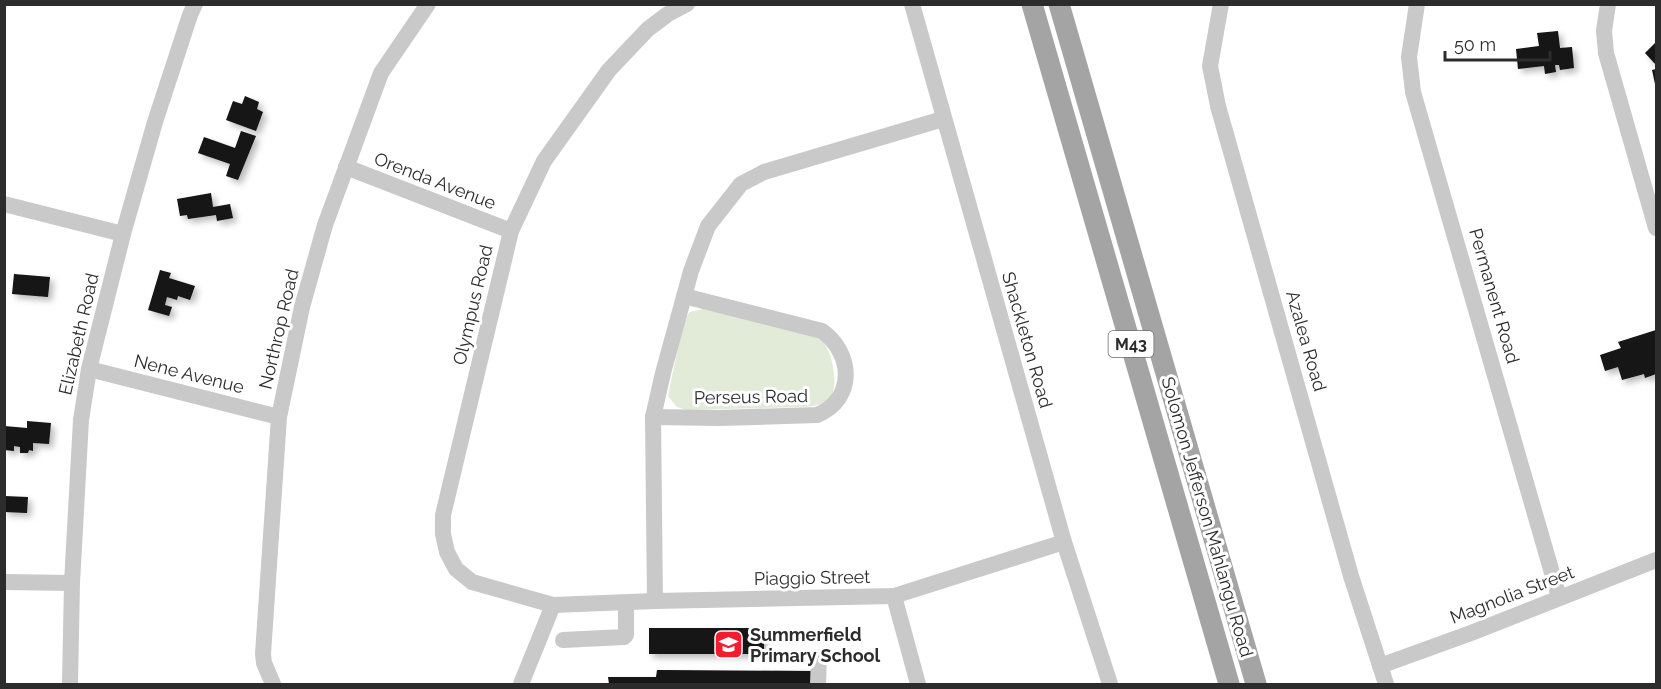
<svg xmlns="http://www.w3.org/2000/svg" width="1661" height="689" viewBox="0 0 1661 689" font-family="Raleway,sans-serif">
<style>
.green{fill:#e2ebd7}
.building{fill:#131313;filter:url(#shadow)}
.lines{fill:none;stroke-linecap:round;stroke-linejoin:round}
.minor{stroke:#c9c9c9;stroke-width:16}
.major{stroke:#a4a4a4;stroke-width:21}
.labels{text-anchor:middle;stroke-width:6;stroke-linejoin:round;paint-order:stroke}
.shield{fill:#fff;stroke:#6b6b6b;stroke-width:1.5}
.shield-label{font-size:16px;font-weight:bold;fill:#2c2c2c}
.street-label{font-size:18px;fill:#2c2c2c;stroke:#fff}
.poi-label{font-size:18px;font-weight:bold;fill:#2c2c2c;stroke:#fff;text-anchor:start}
</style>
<defs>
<filter id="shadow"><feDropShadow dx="4" dy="4" stdDeviation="3" flood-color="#0004"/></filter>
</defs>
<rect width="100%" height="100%" fill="#fff"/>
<path class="green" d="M707 308 811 335C816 337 820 339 823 342 833 353 840 390 828 400 822 405 813 406 806 407L687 410 677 407 668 396 684 319 690 312Z"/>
<g class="building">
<path d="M1558 31 1560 48 1572 47 1574 68 1560 70 1559 65H1555L1556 72 1545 74 1544 66 1518 69 1516 49 1539 46 1537 33Z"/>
<path d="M1656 42V65L1645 53Z"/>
<path d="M1656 69V83L1655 84 1652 70Z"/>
<path d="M245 96 259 102 257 109 263 112 256 131 226 120 233 101 242 104Z"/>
<path d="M241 131 256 136 238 180 226 176 230 164 198 153 204 137 235 148Z"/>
<path d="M211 193 213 207 230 204 233 218 217 221 216 215 188 219 187 215 180 216 177 199Z"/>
<path d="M160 270 171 273 169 278 195 286 190 300 178 296 177 300 167 297 165 305 172 307 169 316 148 310Z"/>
<path d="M14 274 50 277 48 297 12 294Z"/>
<path d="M1656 330V374L1645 378 1644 374 1622 380 1618 367 1605 371 1600 355 1621 348 1618 342Z"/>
<path d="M27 421 51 423 49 444 33 443V451L29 450 28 453H20V447L14 446V451L4 450V426L27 428Z"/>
<path d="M4 496 28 497 27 513 4 512Z"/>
<rect x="649" y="628" width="115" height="26"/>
<path d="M657 670 816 671V684H609L608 677H656Z"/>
</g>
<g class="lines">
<g class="minor">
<path d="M687 4 668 14 648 29 609 70 544 161 511 231 443 515V534L447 552 456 569 472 582 553 605 655 601 894 596 1064 542"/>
<path d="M912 4 1064 542 1110 684"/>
<path d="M1221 4 1210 66 1218 106 1351 576 1386 684"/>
<path d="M1417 4 1409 57 1413 92 1559 597"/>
<path d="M1608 4 1604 31 1606 53 1656 228"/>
<path d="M346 167 511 231"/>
<path d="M4 204 123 234"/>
<path d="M89 369 279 417"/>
<path d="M653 417 719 418 817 415C856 399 853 353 822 331L684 296"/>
<path d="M4 582 72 583"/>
<path d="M894 596 918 684"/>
<path d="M655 601 653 417 663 373 691 271 708 226 741 184 764 172 943 119"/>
<path d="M563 640 624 637 626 635V603"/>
<path d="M1380 666 1471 633 1656 560"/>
<path d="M70 684 72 583 81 420 89 369 123 234 155 122 190 15 195 4"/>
<path d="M273 684 264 663 263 654 279 417 302 307 325 225 381 73 428 4"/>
<path d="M521 684 553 605"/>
<path d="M818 684 819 657"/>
</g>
<g class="major">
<path d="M1032 4 1229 684"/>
<path d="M1059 4 1256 684"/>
</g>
</g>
<defs>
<symbol id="school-square" viewBox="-11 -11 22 22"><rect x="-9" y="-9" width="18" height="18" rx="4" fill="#f51c2e" stroke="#fff"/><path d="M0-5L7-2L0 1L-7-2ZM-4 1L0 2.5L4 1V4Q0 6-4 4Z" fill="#fff"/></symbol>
</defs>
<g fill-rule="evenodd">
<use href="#school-square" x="712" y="628" width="33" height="33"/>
</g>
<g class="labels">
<rect class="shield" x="1108.5" y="331" width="45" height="26" rx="4.5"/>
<g class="shield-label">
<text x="1131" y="350">M43</text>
</g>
<g class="street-label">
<text transform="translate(435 181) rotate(21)" y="6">Orenda Avenue</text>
<text transform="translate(1494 296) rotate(74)" y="6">Permanent Road</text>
<text transform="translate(473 305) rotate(-77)" y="6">Olympus Road</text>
<text transform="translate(279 329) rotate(-77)" y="6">Northrop Road</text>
<text transform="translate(79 334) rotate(-77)" y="6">Elizabeth Road</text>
<text transform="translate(1027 340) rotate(74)" y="6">Shackleton Road</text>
<text transform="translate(1306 341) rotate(74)" y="6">Azalea Road</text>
<text transform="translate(189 374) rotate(14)" y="6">Nene Avenue</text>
<text transform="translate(751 397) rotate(-1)" y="6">Perseus Road</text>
<text transform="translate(1207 517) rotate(74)" y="6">Solomon Jefferson Mahlangu Road</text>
<text transform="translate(812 578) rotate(-1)" y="6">Piaggio Street</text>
<text transform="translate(1512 595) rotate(-21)" y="6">Magnolia Street</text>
</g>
<g class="poi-label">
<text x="750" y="641">Summerfield<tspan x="750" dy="21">Primary School</tspan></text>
</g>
</g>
<rect width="1661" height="689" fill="none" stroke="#2c2c2c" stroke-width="12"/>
<path d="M1445 51v9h105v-9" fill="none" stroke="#2c2c2c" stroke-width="3"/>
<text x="1454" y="51" font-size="18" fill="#2c2c2c" stroke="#ffffff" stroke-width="4.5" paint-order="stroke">50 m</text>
</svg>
